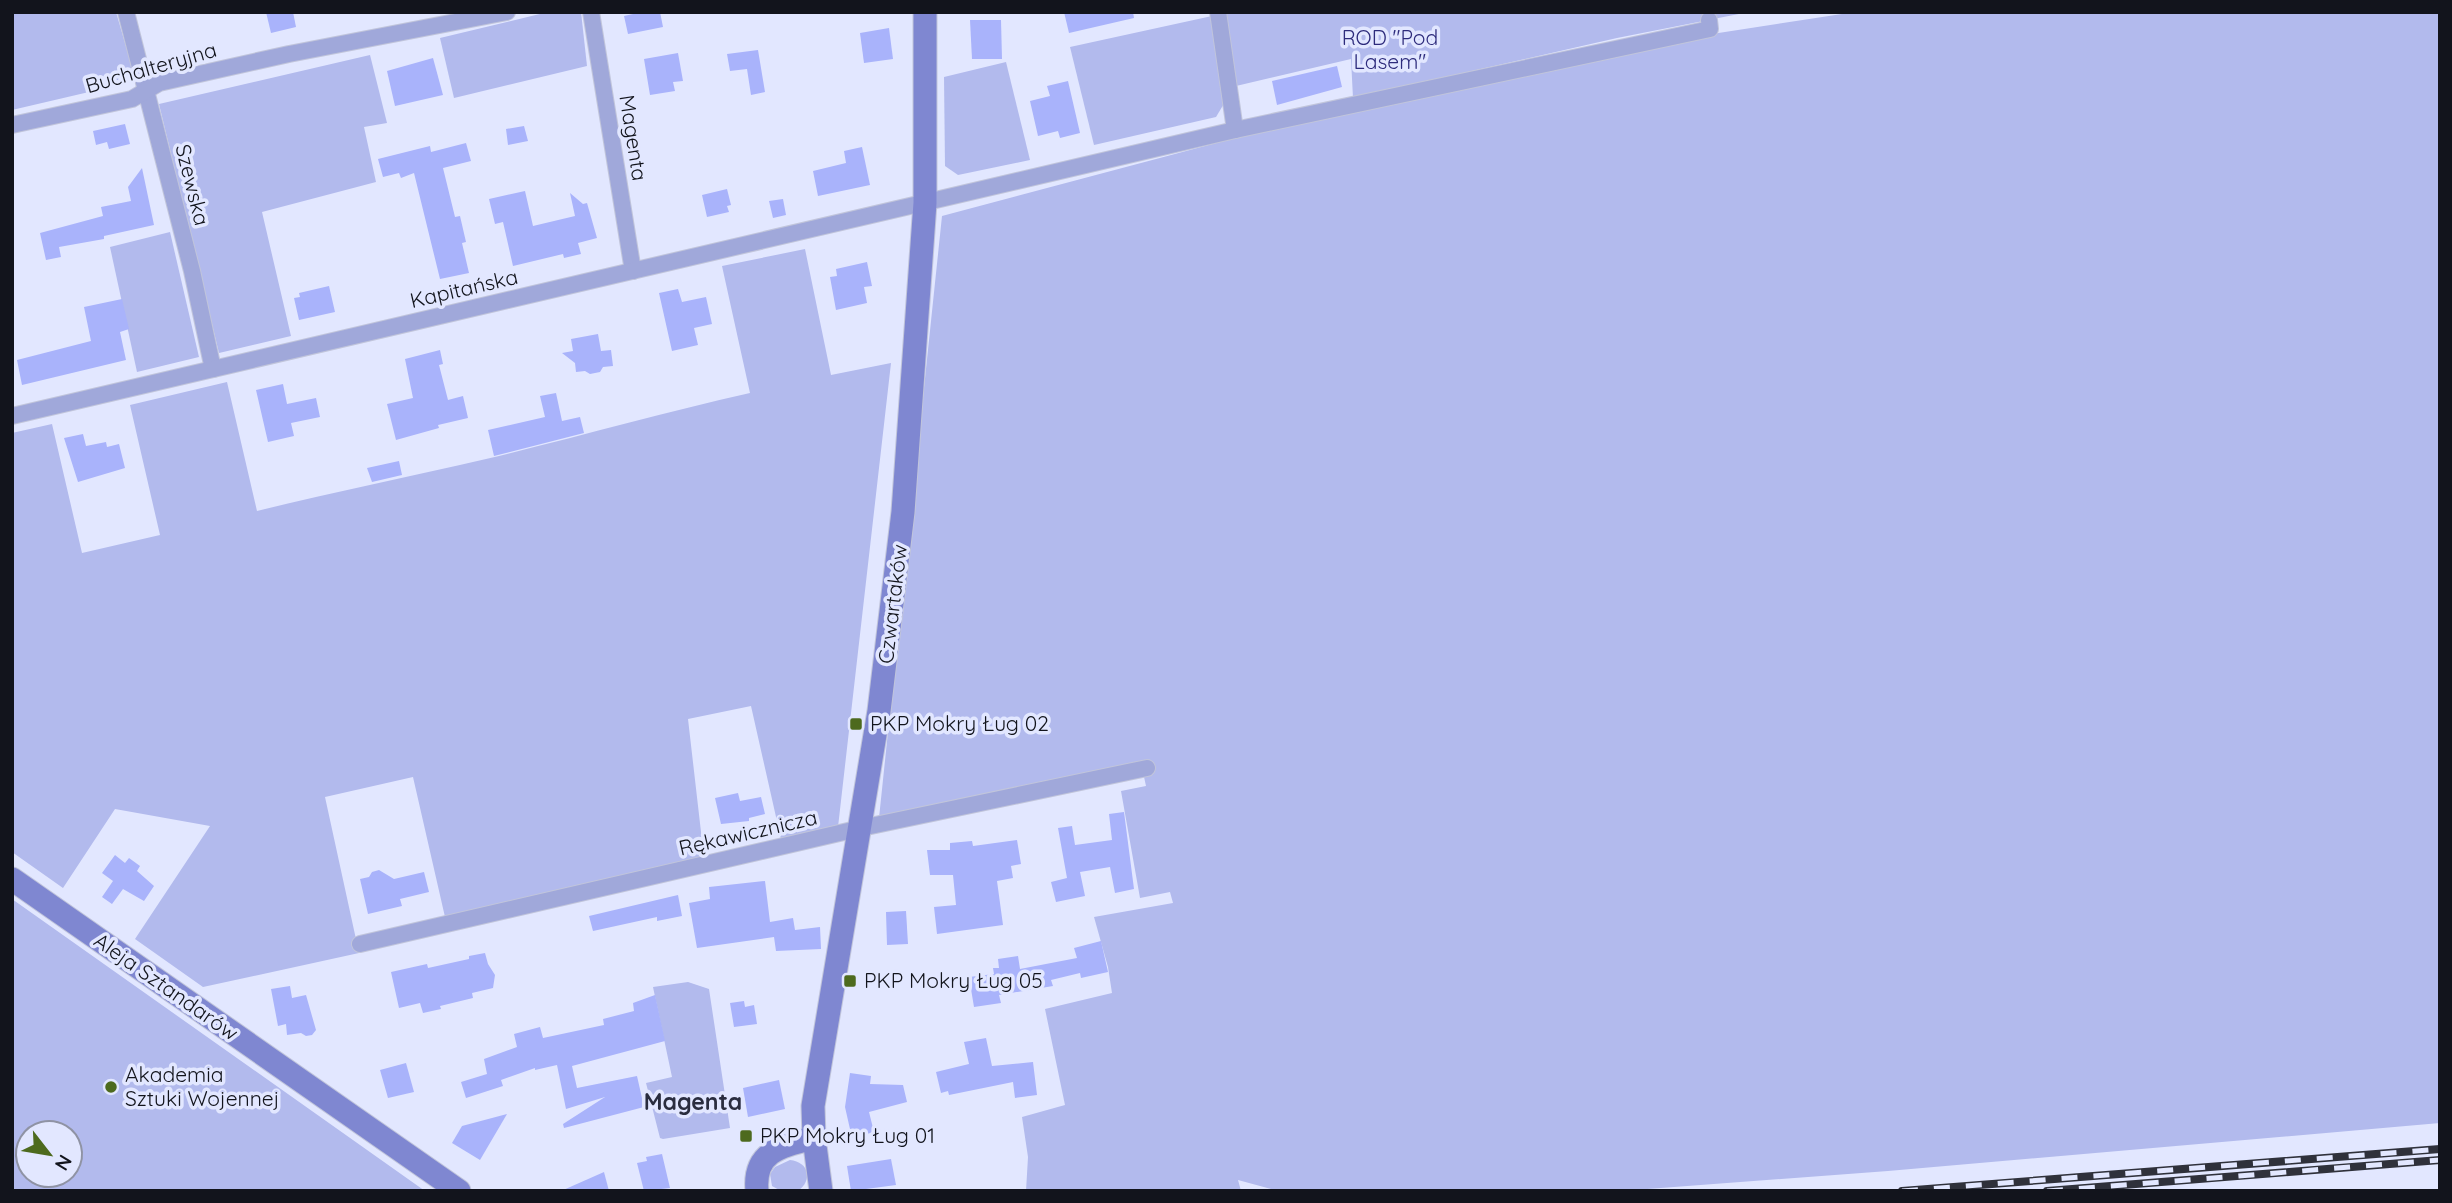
<svg xmlns="http://www.w3.org/2000/svg" width="2452" height="1203" viewBox="0 0 2452 1203" font-family="Quicksand,sans-serif">
<style>
.green{fill:#b2baed;fill-rule:evenodd}
.building{fill:#a9b3fb}
.lines{fill:none;stroke-linecap:round;stroke-linejoin:round}
.street-casing{stroke:#c1c5db;stroke-width:18}
.secondary-casing{stroke:#c1c5db;stroke-width:25}
.street{stroke:#a0a8da;stroke-width:16}
.secondary{stroke:#7f87d1;stroke-width:23}
.rail-casing{stroke:#2f313b;stroke-width:8}
.rail{stroke:#e2e7ff;stroke-width:5;stroke-dasharray:16;stroke-linecap:butt}
.poi-dot{fill:#4d6a1e;stroke:#e2e7ff;stroke-width:2.5}
.labels{text-anchor:middle;stroke-width:7;stroke-linejoin:round;paint-order:stroke}
.park-label{font-size:21px;fill:#2d2b7c;stroke:#e2e7ff}
.street-label{font-size:21px;fill:#12141c;stroke:#e2e7ff}
.poi-label{font-size:21px;fill:#12141c;stroke:#e2e7ff;text-anchor:start}
.neighbourhood-label{font-size:23px;font-weight:bold;fill:#2a2d3f;stroke:#e2e7ff}
</style>
<rect width="100%" height="100%" fill="#e2e7ff"/>
<g class="green">
<path d="M12 12H116L136 81 12 110Z"/>
<path d="M548 12H581L587 66 454 98 440 38Z"/>
<path d="M1225 12H1749L1617 38 1353 98 1351 59 1236 86Z"/>
<path d="M1855 12H2440V1123L1888 1171 1621 1191H1278L1238 1180 1241 1191H1026L1028 1157 1022 1117 1065 1105 1045 1009 1112 993 1108 967 1094 917 1173 903 1170 892 1140 898 1121 791 1146 786 1141 763 879 818 942 216 1235 138 1712 34Z"/>
<path d="M1212 16 1225 102 1216 117 1094 145 1070 47Z"/>
<path d="M370 55 387 123 364 127 376 182 262 212 291 336 219 353 159 104Z"/>
<path d="M1006 62 1030 160 958 175 945 166 944 77Z"/>
<path d="M170 232 199 357 137 372 110 247Z"/>
<path d="M805 249 831 375 891 363 838 827 781 839 751 706 688 719 704 858 445 917 413 777 325 797 359 953 203 987 135 939 210 826 115 809 63 888 12 852V433L52 424 82 553 160 535 130 405 227 382 257 511C333 492 409 477 486 459 574 438 661 413 750 393L722 266Z"/>
<path d="M12 899 425 1191H12ZM28 1133H70V1175H28Z"/>
<path d="M688 982 709 989 730 1128 663 1139 660 1138 646 1083 672 1077 653 987Z"/>
<path d="M790 1160C809 1162 813 1180 798 1191H781L772 1186 770 1174 775 1167Z"/>
</g>
<g class="building">
<path d="M266 12H293L296 27 271 33Z"/>
<path d="M632 12H660L663 27 628 34 624 16 633 14Z"/>
<path d="M1064 12H1133L1134 18 1069 33Z"/>
<path d="M970 20H1001L1002 59H972Z"/>
<path d="M889 28 893 59 864 63 860 33Z"/>
<path d="M758 50 765 92 751 95 747 69 730 71 727 54Z"/>
<path d="M678 53 683 81 673 82 675 91 650 95 644 59Z"/>
<path d="M433 58 443 95 395 106 387 71Z"/>
<path d="M1337 66 1342 87 1277 105 1272 81Z"/>
<path d="M1068 81 1080 133 1060 138 1058 131 1038 136 1030 101 1050 96 1047 86Z"/>
<path d="M125 124 130 144 109 149 107 142 96 145 93 131Z"/>
<path d="M524 126 528 141 508 145 506 129Z"/>
<path d="M466 143 471 161 443 168 455 217 460 216 466 242 462 243 469 273 440 279 414 173 401 178 399 173 383 177 378 159 430 146 431 152Z"/>
<path d="M862 147 870 185 818 196 813 171 846 163 844 151Z"/>
<path d="M142 168 154 225 104 236V239L59 247 61 257 46 260 40 233 103 216 101 207 131 201 128 187Z"/>
<path d="M727 189 731 205 727 206 729 212 707 217 702 195Z"/>
<path d="M525 191 533 226 575 216 570 193 583 204 587 203 597 238 578 243 581 254 564 258 563 254 513 266 503 222 495 224 489 199Z"/>
<path d="M783 199 786 215 773 218 769 201Z"/>
<path d="M867 262 872 286 864 287 867 303 836 310 830 277 837 276 836 269Z"/>
<path d="M329 286 335 312 299 320 294 298 300 297 299 293Z"/>
<path d="M678 289 682 302 706 297 712 324 694 328 698 345 672 351 659 293Z"/>
<path d="M122 299 129 329 120 332 126 360 22 385 17 360 91 341 84 307Z"/>
<path d="M598 334 601 351 611 350 613 366 603 367 600 372 590 374 585 371 576 372 575 363 562 353 573 351 571 339Z"/>
<path d="M440 350 443 364 439 365 448 400 463 396 468 418 438 425 439 428 396 440 387 404 413 398 405 359Z"/>
<path d="M283 384 287 404 316 398 320 417 291 423 294 436 268 442 256 390Z"/>
<path d="M556 393 562 421 580 417 584 433 494 456 488 430 545 417 540 396Z"/>
<path d="M83 434 86 446 106 442 107 447 119 444 125 468 78 482 64 438Z"/>
<path d="M399 461 402 475 372 482 367 468Z"/>
<path d="M738 793 740 801 761 797 765 814 749 818V821L721 824 715 798Z"/>
<path d="M1124 812 1134 889 1115 893 1110 867 1080 872 1085 896 1056 902 1051 882 1067 878 1058 828 1072 826 1075 845 1112 840 1109 814Z"/>
<path d="M1017 840 1021 864 1011 866 1013 878 997 881 1003 925 937 934 934 907 956 905 953 875H930L927 850H950V843L972 841 973 846Z"/>
<path d="M115 855 125 863 129 858 140 866 137 871 154 886 144 901 123 889 112 904 102 897 113 881 102 873Z"/>
<path d="M379 870 394 879 424 872 429 892 400 899 402 906 368 914 360 879 369 877 372 872Z"/>
<path d="M765 881 770 922 793 918 795 930 820 927 821 949 776 951 774 937 697 948 689 903 710 899 709 887Z"/>
<path d="M678 895 682 916 657 921V917L593 931 589 916Z"/>
<path d="M906 911 908 944 887 945 886 912Z"/>
<path d="M1101 941 1108 972 1081 978 1080 973 1051 980 1053 986 999 995 1001 1003 974 1007 969 977 994 974 993 968H999L998 959 1018 956 1020 969 1077 958 1074 948Z"/>
<path d="M485 953 488 964 495 975 493 988 472 993 473 998 440 1006 441 1009 423 1013 420 1003 399 1008 391 972 427 964 428 968 469 959V956Z"/>
<path d="M290 986 292 998 306 995 316 1030 312 1035 306 1036 301 1033 287 1035 286 1024 278 1026 271 989Z"/>
<path d="M655 995 665 1041 572 1066 577 1088 637 1076 644 1107 564 1128 563 1124 605 1097 566 1109 557 1065 535 1070V1068L501 1080 503 1086 466 1098 461 1082 487 1074 484 1059 517 1047 514 1034 540 1027 543 1038 604 1025 603 1019 634 1011 633 1003Z"/>
<path d="M744 1001 745 1007 754 1005 757 1024 734 1027 730 1003Z"/>
<path d="M986 1038 992 1066 1033 1062 1037 1095 1015 1098 1013 1082 949 1095 948 1091 941 1093 936 1072 969 1064 964 1042Z"/>
<path d="M406 1063 414 1092 388 1098 380 1070Z"/>
<path d="M850 1073 871 1076 870 1084 903 1085 907 1102 869 1112 874 1132 852 1138 845 1107Z"/>
<path d="M779 1080 785 1109 748 1117 743 1088Z"/>
<path d="M507 1114 480 1160 452 1143 462 1126Z"/>
<path d="M662 1154 670 1188 644 1191 637 1163 647 1161 646 1157Z"/>
<path d="M891 1159 896 1185 851 1191 847 1166Z"/>
<path d="M604 1172 609 1191H561Z"/>
</g>
<g class="lines">
<defs>
<g id="street">
<path d="M126 12 192 271 213 369"/>
<path d="M591 12 633 271"/>
<path d="M1218 12 1235 130"/>
<path d="M12 125 132 99 159 83 289 54 507 12"/>
<path d="M12 416 1235 130 1710 29 1709 20"/>
<path d="M360 944 861 828 1147 768"/>
</g>
<g id="secondary">
<path d="M12 879 459 1191"/>
<path d="M757 1191C753 1151 782 1146 814 1138"/>
<path d="M821 1191 814 1138 813 1106 879 711 903 512 925 203V12"/>
</g>
</defs>
<use href="#street" class="street-casing"/>
<use href="#secondary" class="secondary-casing"/>
<use href="#street" class="street"/>
<use href="#secondary" class="secondary"/>
<defs>
<g id="rail">
<path d="M1902 1191 2440 1149"/>
<path d="M2047 1191 2440 1160"/>
</g>
</defs>
<use href="#rail" class="rail-casing"/>
<use href="#rail" class="rail"/>
</g>
<g class="poi-dot">
<rect x="849" y="717" width="14" height="14" rx="3.5"/>
<rect x="843" y="974" width="14" height="14" rx="3.5"/>
<circle cx="111" cy="1087" r="7"/>
<rect x="739" y="1129" width="14" height="14" rx="3.5"/>
</g>
<g class="labels">
<g class="park-label">
<text x="1390" y="45">ROD "Pod<tspan x="1390" dy="24">Lasem"</tspan></text>
</g>
<g class="street-label">
<text transform="translate(151 68) rotate(-16)" y="7">Buchalteryjna</text>
<text transform="translate(633 138) rotate(81)" y="7">Magenta</text>
<text transform="translate(192 185) rotate(76)" y="7">Szewska</text>
<text transform="translate(464 289) rotate(-13)" y="7">Kapitańska</text>
<text transform="translate(893 604) rotate(-83)" y="7">Czwartaków</text>
<text transform="translate(748 833) rotate(-13)" y="7">Rękawicznicza</text>
<text transform="translate(166 987) rotate(35)" y="7">Aleja Sztandarów</text>
</g>
<g class="poi-label">
<text x="870" y="731">PKP Mokry Ług 02</text>
<text x="864" y="988">PKP Mokry Ług 05</text>
<text x="125" y="1082">Akademia<tspan x="125" dy="24">Sztuki Wojennej</tspan></text>
<text x="760" y="1143">PKP Mokry Ług 01</text>
</g>
<g class="neighbourhood-label">
<text x="693" y="1110">Magenta</text>
</g>
</g>
<rect width="2452" height="1203" fill="none" stroke="#12141c" stroke-width="28"/>
<g transform="translate(49 1154) rotate(121)"><circle r="33" fill="#e2e7ff" stroke="#8f93a4" stroke-width="2"/>
<path d="M0-5L12 26L0 18L-12 26Z" fill="#4d6a1e"/>
<text y="-10" font-size="19" font-weight="bold" text-anchor="middle" fill="#12141c">N</text>
</g>
</svg>
